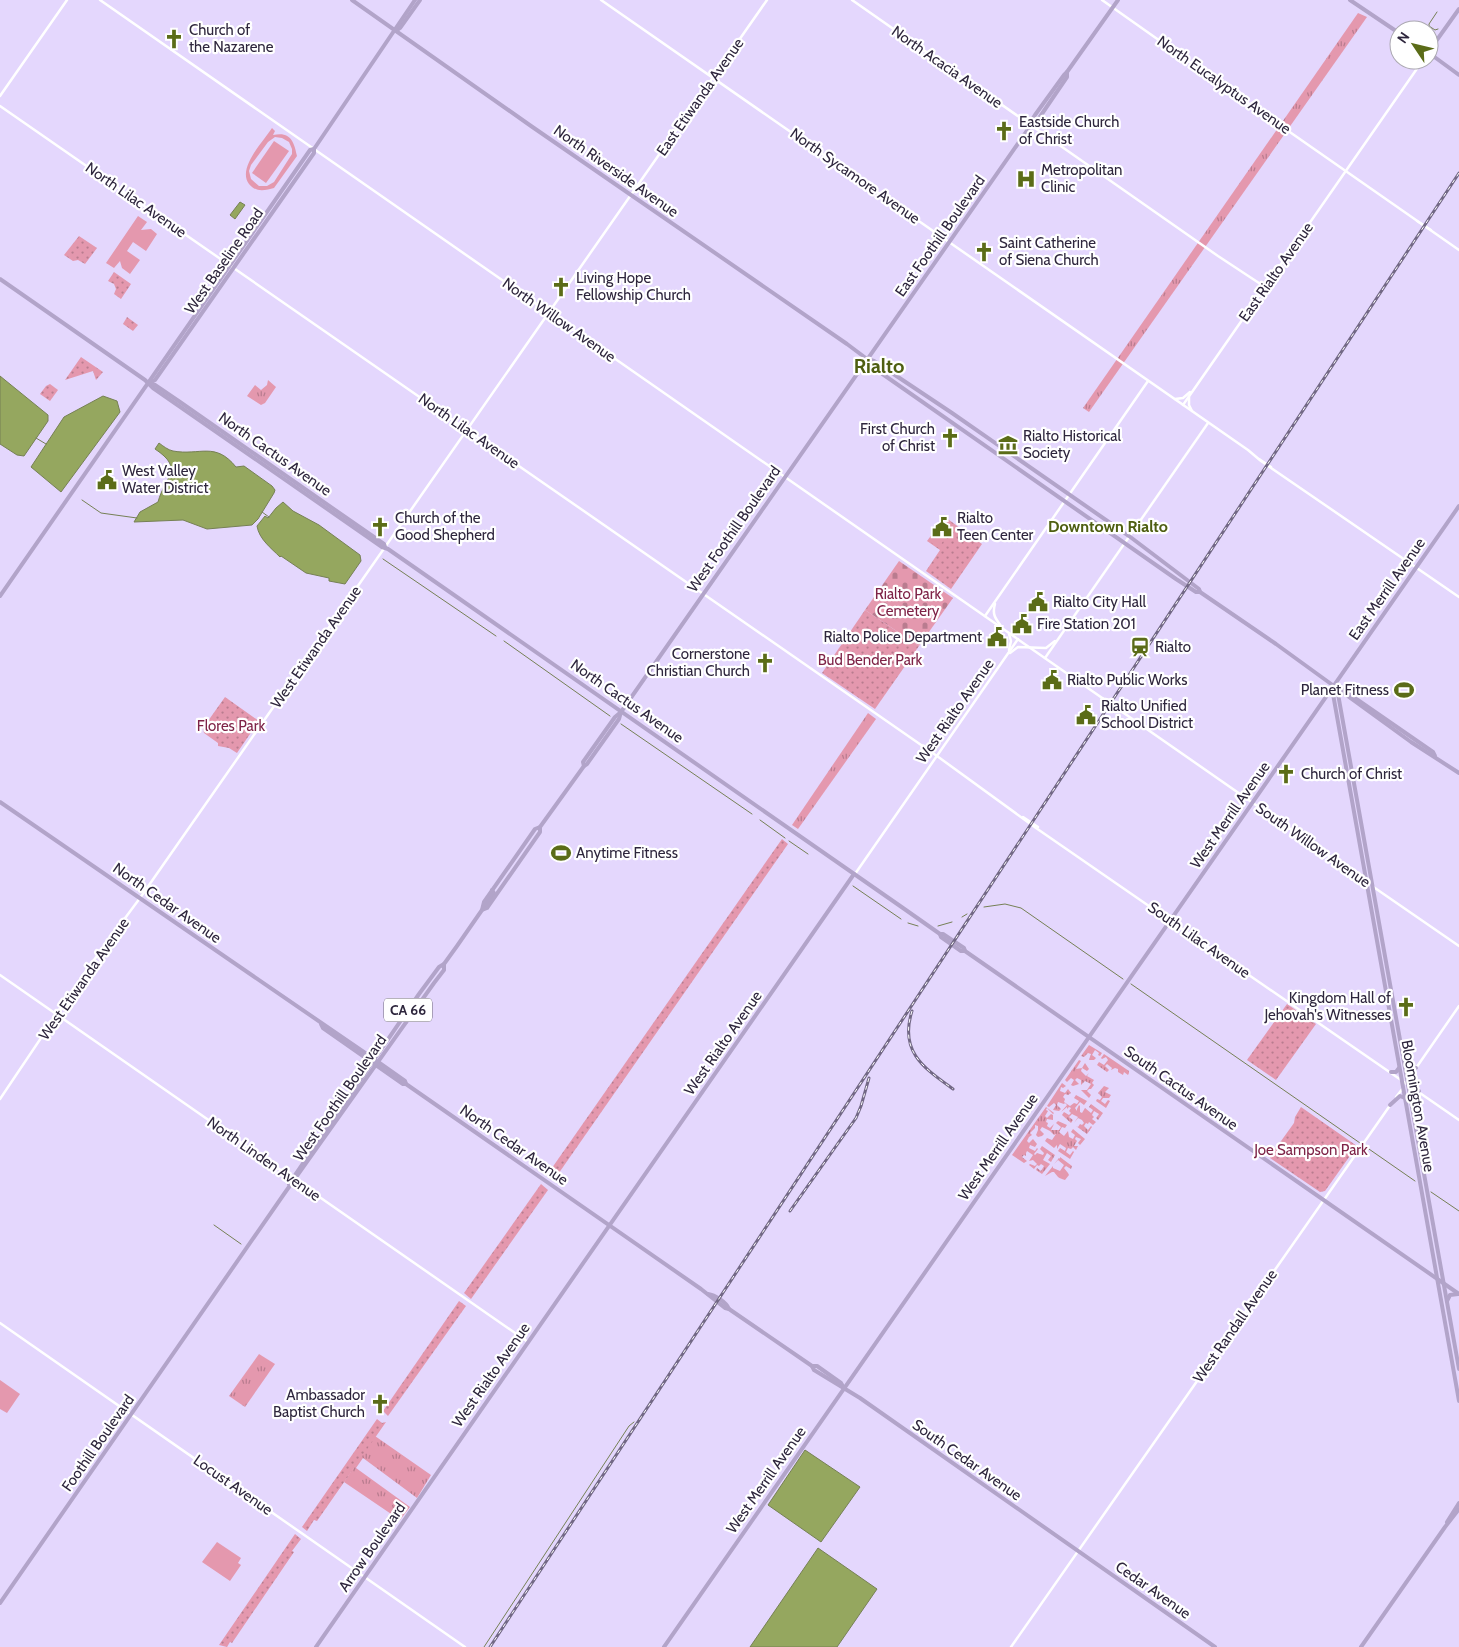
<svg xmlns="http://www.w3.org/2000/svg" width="1459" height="1647" viewBox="0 0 1459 1647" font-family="Cabin,sans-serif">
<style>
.grass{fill:url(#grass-tufts)}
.cemetery{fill:url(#cemetery-stones)}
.park{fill:url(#park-dots)}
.garden{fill:#e498ae;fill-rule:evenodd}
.water{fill:#95a75f;stroke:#768055}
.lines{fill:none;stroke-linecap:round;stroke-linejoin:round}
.stream{stroke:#768055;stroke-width:1}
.minor{stroke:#fff;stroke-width:2.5}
.major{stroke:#b2a4c9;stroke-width:4}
.rail-casing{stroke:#726885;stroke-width:3}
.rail{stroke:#fff;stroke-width:1;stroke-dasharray:4;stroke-linecap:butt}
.labels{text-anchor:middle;stroke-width:4.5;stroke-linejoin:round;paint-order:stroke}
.shield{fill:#fff;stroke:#6d6777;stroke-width:1}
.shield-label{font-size:14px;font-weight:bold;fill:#2e263d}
.poi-label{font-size:15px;fill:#2e263d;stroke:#fff;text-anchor:start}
.street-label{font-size:15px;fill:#2e263d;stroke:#fff}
.park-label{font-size:15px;fill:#7e2347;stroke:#fff}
.neighbourhood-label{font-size:16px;font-weight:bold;fill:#4f5f12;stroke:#fff}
.district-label{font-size:20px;font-weight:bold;fill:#4f5f12;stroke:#fff}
</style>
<defs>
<pattern id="grass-tufts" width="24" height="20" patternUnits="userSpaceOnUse" patternTransform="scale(1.25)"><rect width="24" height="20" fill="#e498ae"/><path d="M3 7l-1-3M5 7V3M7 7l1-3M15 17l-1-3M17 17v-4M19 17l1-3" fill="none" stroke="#b97c8f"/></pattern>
<pattern id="cemetery-stones" width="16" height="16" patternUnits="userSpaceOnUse" patternTransform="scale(1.25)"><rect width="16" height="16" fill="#e498ae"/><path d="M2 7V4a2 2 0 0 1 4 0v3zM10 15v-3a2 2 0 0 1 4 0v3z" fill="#b97c8f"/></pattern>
<pattern id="park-dots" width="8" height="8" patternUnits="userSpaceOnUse" patternTransform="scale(1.25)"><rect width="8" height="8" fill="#e498ae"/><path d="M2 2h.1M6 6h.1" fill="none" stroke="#b97c8f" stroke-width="1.8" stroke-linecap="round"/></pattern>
</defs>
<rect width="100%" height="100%" fill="#e4d7fd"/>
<g class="grass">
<path d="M1358 13 1367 17 1089 412 1083 408Z"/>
<path d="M268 380 276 387 265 403 261 405 247 396 255 385 261 390 267 385Z"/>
<path d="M868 713 876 719 798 829 792 825Z"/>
<path d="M1089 1045 1102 1053 1100 1056 1098 1055 1099 1053 1095 1050 1092 1055 1096 1058 1094 1060H1089L1091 1054 1088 1053 1084 1057 1081 1056Z"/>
<path d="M1104 1054 1129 1071V1073L1128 1075 1124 1072 1123 1075 1118 1072V1069L1115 1068 1111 1070 1112 1068 1107 1064 1105 1066 1109 1070 1107 1072 1097 1065 1099 1062 1104 1065 1108 1060 1106 1057 1102 1059 1101 1058Z"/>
<path d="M1079 1060 1081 1061 1076 1069 1082 1068 1085 1063 1089 1069 1087 1071 1082 1068 1081 1071 1086 1076 1089 1073 1087 1076 1094 1080 1092 1083 1094 1085 1091 1089H1089L1087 1091 1091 1095 1089 1098 1081 1090H1087L1091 1084 1085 1081 1081 1085V1080L1077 1078 1075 1080 1079 1084 1073 1086 1071 1085 1074 1080 1071 1078 1067 1082 1065 1080Z"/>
<path d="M1062 1083 1066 1086 1063 1088 1061 1087 1060 1091 1065 1093 1068 1089 1071 1093 1068 1095 1065 1094 1063 1097 1065 1099 1064 1102 1070 1106 1074 1103 1077 1104 1079 1101 1074 1098 1076 1095 1087 1101 1084 1105 1080 1102 1075 1108 1077 1111V1109L1079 1105 1080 1106V1112L1082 1113 1085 1108 1091 1113 1093 1110 1089 1107 1091 1104 1103 1113 1098 1120 1096 1118 1099 1114 1094 1111 1092 1115 1094 1117 1092 1119 1096 1122 1093 1125 1089 1122 1088 1124 1086 1123 1084 1126 1088 1130 1091 1126 1092 1127 1087 1134 1076 1126 1078 1127 1080 1124 1082 1125 1084 1123 1082 1120 1078 1118 1074 1123 1078 1117 1072 1114 1069 1117 1073 1120 1071 1123 1062 1115 1064 1112 1069 1115 1071 1113 1069 1111 1071 1108 1069 1107 1067 1109V1107L1061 1112 1067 1105 1065 1103 1064 1104 1058 1102 1057 1105 1061 1109 1059 1111 1053 1110 1056 1105 1054 1103 1049 1107 1047 1106Z"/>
<path d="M1104 1086 1109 1088 1105 1092 1111 1095 1109 1098H1103L1101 1101 1105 1104 1108 1100 1110 1101 1106 1108 1096 1101 1097 1099 1100 1100 1102 1097 1098 1093Z"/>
<path d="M1046 1107 1054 1113 1053 1114 1047 1108 1046 1110 1048 1111 1045 1116 1047 1118 1051 1114 1053 1115V1120L1047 1119 1046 1122 1048 1123 1047 1126 1050 1128 1054 1124 1051 1130H1059L1061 1127 1056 1123 1058 1121 1067 1125 1065 1128 1062 1127 1059 1132 1064 1136 1068 1131 1069 1137 1073 1139 1075 1135 1071 1132 1073 1129 1085 1139 1080 1145 1078 1143 1081 1139 1076 1137 1075 1139 1077 1141 1074 1146H1078L1076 1150 1073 1147 1071 1149 1068 1148 1066 1152 1070 1155 1073 1151 1074 1152 1070 1159 1058 1151 1060 1148 1065 1151 1066 1148 1060 1144 1057 1149V1145L1054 1148 1045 1141 1047 1138 1052 1140 1056 1134 1054 1135 1050 1131 1042 1127 1040 1130 1044 1134 1042 1136 1038 1137 1036 1135 1038 1130V1126L1035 1125V1128L1030 1133 1032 1135 1029 1137 1027 1141 1029 1143 1033 1139 1037 1144 1035 1147 1030 1145 1029 1148 1035 1151 1037 1148 1038 1149 1034 1154 1035 1155 1037 1153 1043 1155 1044 1153 1040 1149 1042 1146 1055 1155 1051 1162 1048 1160 1051 1156 1047 1153 1043 1160 1050 1164 1042 1174 1036 1170 1037 1168 1041 1171 1044 1166 1041 1164 1039 1166 1037 1165 1034 1169 1029 1165 1030 1164 1035 1166 1037 1164 1033 1160 1029 1161 1033 1155 1027 1151 1026 1153V1156L1024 1155 1022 1157 1027 1161 1024 1163 1012 1155Z"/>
<path d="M1060 1157 1072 1166 1071 1169 1066 1166 1064 1168 1068 1173 1069 1175 1065 1180C1058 1178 1058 1177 1054 1172H1052L1045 1176 1053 1166V1168L1060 1171 1064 1165 1058 1160 1054 1164 1059 1158 1060 1159Z"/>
<path d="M259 1354 275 1364 245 1407 229 1396Z"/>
<path d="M375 1436 431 1475 417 1498 363 1458 356 1468 410 1507 400 1520 344 1482Z"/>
</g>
<path class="cemetery" d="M899 561 953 598 919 646 865 610Z"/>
<g class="park">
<path d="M79 236 97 248 85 264 78 260 73 261 64 255Z"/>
<path d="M114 272 131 284 121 299 114 294 116 289 114 284 108 281Z"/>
<path d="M127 317 138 325 133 331 123 324Z"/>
<path d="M81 357 103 372 96 380 93 371 65 380Z"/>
<path d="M50 384 58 390 50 401 40 394 46 386Z"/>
<path d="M945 517 982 544 951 589 926 571 940 550 927 541Z"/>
<path d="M865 610 919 646 875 709 822 673Z"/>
<path d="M225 697 259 721 237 753 229 748 218 746V743L204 733 203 728Z"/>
<path d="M782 839 788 844 554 1180 547 1175Z"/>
<path d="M1287 1004 1316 1024 1276 1080 1247 1060Z"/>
<path d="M1301 1107 1357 1146 1325 1191 1320 1192 1270 1158 1271 1155 1294 1123 1295 1117Z"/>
<path d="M541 1184 548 1190 471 1299 464 1293Z"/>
<path d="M459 1301 466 1306 388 1416 383 1411Z"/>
<path d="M377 1419 382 1423 386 1422 317 1521 314 1520 307 1531 302 1527Z"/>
<path d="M295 1534 301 1539 292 1551 294 1552 232 1643 230 1642 227 1647 219 1645Z"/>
</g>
<g class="garden">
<path d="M272 128 275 131 273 135C291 131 294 142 297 156L274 188C266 190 256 193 249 184 237 168 263 142 272 128ZM275 137 282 138 289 142 292 149V154L274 182 267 186H259L251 179 249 171 251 165 268 142Z"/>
<path d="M274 141 289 151 266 183 252 173Z"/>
<path d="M138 216 147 222 141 230 151 229 157 234 146 251 133 242 127 251 140 260 130 274 122 268 120 261 114 268 106 263Z"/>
<path d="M934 534 944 540 941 544 937 541 943 546 940 549 929 541Z"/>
<path d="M0 1380 20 1394 7 1413 0 1409Z"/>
<path d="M217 1542 241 1558 238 1563 241 1565 230 1581 202 1562Z"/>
</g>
<g class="water">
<path d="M240 202 245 205 235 219 230 215Z"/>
<path d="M0 376 48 415V421L24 456 17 455 0 444Z"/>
<path d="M103 396 117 401 120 412 61 492 31 467 64 417Z"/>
<path d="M159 443C163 446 168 450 173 451 200 456 215 441 236 467L244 466 272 486 275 490 274 493 258 519 252 525 207 529 183 520 134 522 140 512 158 502C165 476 185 469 155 449Z"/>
<path d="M283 502 293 511 319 525 360 555 361 561 345 584 329 581V578L306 573 281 556 280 557C271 548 259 539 257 526L265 516 268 518 276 508Z"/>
<path d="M805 1450 860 1487 821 1542 768 1505Z"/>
<path d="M818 1548 877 1589 837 1647H750Z"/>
</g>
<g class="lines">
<g class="stream">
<path d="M1437 12 1429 24V26L1435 30 1438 29"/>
<path d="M36 438 46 444"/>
<path d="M82 500 101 513 137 518"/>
<path d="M262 512 269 517"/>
<path d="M383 559 496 636"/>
<path d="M504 641 610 716"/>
<path d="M621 724 752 814"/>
<path d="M760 820 785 838"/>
<path d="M789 841 808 854"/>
<path d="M853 886 901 919"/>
<path d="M984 907 1005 904 1021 908 1123 979"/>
<path d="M962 917 967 914"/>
<path d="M908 923 918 926"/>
<path d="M938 926 952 922"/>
<path d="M1131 984 1360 1143"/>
<path d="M1366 1147 1415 1181"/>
<path d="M1431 1192 1459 1211"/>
<path d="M214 1225 241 1244"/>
<path d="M484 1647 629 1426 634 1422"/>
</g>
<g class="minor">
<path d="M100 0 1365 881"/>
<path d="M601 0 1248 450 1261 461 1459 597"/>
<path d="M852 0 1218 256 1265 287"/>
<path d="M1102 0C1220 84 1341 168 1459 250"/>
<path d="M0 96 67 0"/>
<path d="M0 106 937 756 1036 828 1459 1120"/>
<path d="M1417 221 1431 230"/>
<path d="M1189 397V405L1192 411"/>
<path d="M1175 399 1183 398 1190 392"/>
<path d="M1183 405 1423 60"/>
<path d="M1259 459 1271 467"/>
<path d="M995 604C992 614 995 618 1001 626"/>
<path d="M985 616 1148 381"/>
<path d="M1009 634 1011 641 1009 650"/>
<path d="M1010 653 1018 647 1046 648 1055 641"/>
<path d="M1045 658 1208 423"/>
<path d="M1102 698 1117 708"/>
<path d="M1023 817 1038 827"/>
<path d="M855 874 1018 639"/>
<path d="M1372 886 1459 946"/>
<path d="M0 975 528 1342"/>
<path d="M1407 1081 1459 1006"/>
<path d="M1396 1097 1403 1088"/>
<path d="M0 1099 88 968 140 898 767 0"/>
<path d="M0 1323 465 1647"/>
<path d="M1011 1647 1391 1104"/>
</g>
<g class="major">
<path d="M352 0 531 126 847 344 867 359 871 366 1176 579 1196 592H1200L1276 644 1411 742 1459 773"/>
<path d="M1350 0 1399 33"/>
<path d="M396 31 400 28 420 0"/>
<path d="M1429 51 1459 9"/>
<path d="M1429 53 1459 75"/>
<path d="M1031 125V121L1035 115 1064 75 1067 72 1118 0"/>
<path d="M0 279 145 380 153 388 382 547 388 549 903 908 940 934H943L964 948 965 951 1459 1294"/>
<path d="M867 359 874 361 952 413 1129 536 1199 589 1200 592"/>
<path d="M149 383 155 385 180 402 384 544 385 547"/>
<path d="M149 383 155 380 314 153V149"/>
<path d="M0 596 310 150 314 149 415 0"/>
<path d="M1334 685 1339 687 1433 752 1435 756"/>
<path d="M1333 687V694L1459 1401"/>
<path d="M1335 689 1338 694 1459 1369"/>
<path d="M584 766 583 762 615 717 621 712 1031 125 1035 124 1067 77V72"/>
<path d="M0 802 371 1057 405 1081 406 1084 701 1289 725 1308 729 1309 812 1366 814 1370 860 1398 1215 1647"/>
<path d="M483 908 494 893 492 890"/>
<path d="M482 910 487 908 540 832V827"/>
<path d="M940 934 941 937 961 951H965"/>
<path d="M406 1022C407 1015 416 1009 414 1002"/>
<path d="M321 1024 323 1028 403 1084H406"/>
<path d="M1405 1068 1411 1070 1416 1068"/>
<path d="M1391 1072H1396L1399 1068"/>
<path d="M1410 1099 1412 1095 1419 1091"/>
<path d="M1390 1105 1400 1096 1405 1098"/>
<path d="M289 1184 419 994 439 967 444 964 457 946 482 910 484 902 535 829 540 827 584 766 587 764 619 719 621 712"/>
<path d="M708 1294C715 1295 726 1302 729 1309"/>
<path d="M1447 1301 1450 1295 1458 1294"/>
<path d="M812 1366H817L841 1383 844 1388"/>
<path d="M1447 1522 1459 1503"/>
<path d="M0 1603 284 1194 434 983 444 970V964"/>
<path d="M316 1647 854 874"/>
<path d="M664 1647 1459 506"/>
<path d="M1361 1647 1445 1527 1459 1509"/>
</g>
<defs>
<g id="rail">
<path d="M912 1011C899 1052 924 1068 953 1089"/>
<path d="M790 1211 856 1118 861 1106 869 1078"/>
<path d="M490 1647 1459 173"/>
</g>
</defs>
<use href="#rail" class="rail-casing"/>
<use href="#rail" class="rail"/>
</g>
<defs>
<symbol id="church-bare" viewBox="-9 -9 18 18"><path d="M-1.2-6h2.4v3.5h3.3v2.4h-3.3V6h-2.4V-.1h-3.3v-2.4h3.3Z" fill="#5b6c18" stroke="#fff" stroke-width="2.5" paint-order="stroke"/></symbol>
<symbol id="hospital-bare" viewBox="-9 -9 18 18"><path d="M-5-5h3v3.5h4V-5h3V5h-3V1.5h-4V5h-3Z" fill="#5b6c18" stroke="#fff" stroke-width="2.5" paint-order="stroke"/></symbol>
<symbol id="museum-bare" viewBox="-9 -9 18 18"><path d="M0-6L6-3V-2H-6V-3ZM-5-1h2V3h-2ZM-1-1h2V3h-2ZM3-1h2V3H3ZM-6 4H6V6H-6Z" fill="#5b6c18" stroke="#fff" stroke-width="2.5" paint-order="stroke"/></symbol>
<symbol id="civic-bare" viewBox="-9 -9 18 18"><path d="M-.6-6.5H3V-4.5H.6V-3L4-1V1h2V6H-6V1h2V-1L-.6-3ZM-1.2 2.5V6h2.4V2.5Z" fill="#5b6c18" stroke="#fff" stroke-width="2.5" paint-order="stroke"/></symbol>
<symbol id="station-bare" viewBox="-9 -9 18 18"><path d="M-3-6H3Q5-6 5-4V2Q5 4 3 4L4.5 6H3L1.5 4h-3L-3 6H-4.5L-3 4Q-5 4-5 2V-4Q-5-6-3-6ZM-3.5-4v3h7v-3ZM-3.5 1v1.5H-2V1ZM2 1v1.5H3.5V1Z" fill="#5b6c18" stroke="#fff" stroke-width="2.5" paint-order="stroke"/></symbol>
<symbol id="stadium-bare" viewBox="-9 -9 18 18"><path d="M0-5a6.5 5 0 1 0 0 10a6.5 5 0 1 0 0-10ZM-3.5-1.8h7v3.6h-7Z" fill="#5b6c18" stroke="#fff" stroke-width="2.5" paint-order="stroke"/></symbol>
</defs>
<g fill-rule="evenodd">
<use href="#church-bare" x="160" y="25" width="28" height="28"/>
<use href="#church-bare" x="990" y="117" width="28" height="28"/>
<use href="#hospital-bare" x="1012" y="165" width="28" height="28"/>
<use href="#church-bare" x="970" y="238" width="28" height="28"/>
<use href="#church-bare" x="547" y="273" width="28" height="28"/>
<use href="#church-bare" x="936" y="424" width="28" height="28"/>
<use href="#museum-bare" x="994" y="431" width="28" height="28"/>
<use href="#civic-bare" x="93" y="466" width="28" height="28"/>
<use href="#church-bare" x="366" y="513" width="28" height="28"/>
<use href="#civic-bare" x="928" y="513" width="28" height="28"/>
<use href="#civic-bare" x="1024" y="588" width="28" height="28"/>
<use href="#civic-bare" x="1008" y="610" width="28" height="28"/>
<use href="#civic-bare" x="983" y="623" width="28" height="28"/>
<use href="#station-bare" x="1126" y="633" width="28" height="28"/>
<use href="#church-bare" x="751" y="649" width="28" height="28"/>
<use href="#civic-bare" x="1038" y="666" width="28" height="28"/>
<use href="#stadium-bare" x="1390" y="676" width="28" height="28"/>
<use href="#civic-bare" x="1072" y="701" width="28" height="28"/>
<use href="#church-bare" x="1272" y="760" width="28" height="28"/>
<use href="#stadium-bare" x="547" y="839" width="28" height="28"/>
<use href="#church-bare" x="1392" y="993" width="28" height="28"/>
<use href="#church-bare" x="366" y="1390" width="28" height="28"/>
</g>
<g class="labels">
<rect class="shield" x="384" y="998.5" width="48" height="23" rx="4"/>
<g class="shield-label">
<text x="408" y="1015">CA 66</text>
</g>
<g class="poi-label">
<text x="189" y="35">Church of<tspan x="189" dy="17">the Nazarene</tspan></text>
<text x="1019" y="127">Eastside Church<tspan x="1019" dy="17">of Christ</tspan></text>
<text x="1041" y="175">Metropolitan<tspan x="1041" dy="17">Clinic</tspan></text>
<text x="999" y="248">Saint Catherine<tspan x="999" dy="17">of Siena Church</tspan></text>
<text x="576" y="283">Living Hope<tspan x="576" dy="17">Fellowship Church</tspan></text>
<text x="935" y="434" text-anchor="end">First Church<tspan x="935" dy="17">of Christ</tspan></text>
<text x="1023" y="441">Rialto Historical<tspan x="1023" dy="17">Society</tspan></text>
<text x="122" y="476">West Valley<tspan x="122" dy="17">Water District</tspan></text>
<text x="395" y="523">Church of the<tspan x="395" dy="17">Good Shepherd</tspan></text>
<text x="957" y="523">Rialto<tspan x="957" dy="17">Teen Center</tspan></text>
<text x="1053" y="607">Rialto City Hall</text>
<text x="1037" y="629">Fire Station 201</text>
<text x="982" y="642" text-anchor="end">Rialto Police Department</text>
<text x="1155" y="652">Rialto</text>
<text x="750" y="659" text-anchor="end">Cornerstone<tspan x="750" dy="17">Christian Church</tspan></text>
<text x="1067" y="685">Rialto Public Works</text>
<text x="1389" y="695" text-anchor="end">Planet Fitness</text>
<text x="1101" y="711">Rialto Unified<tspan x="1101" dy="17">School District</tspan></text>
<text x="1301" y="779">Church of Christ</text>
<text x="576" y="858">Anytime Fitness</text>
<text x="1391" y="1003" text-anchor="end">Kingdom Hall of<tspan x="1391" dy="17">Jehovah's Witnesses</tspan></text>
<text x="365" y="1400" text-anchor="end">Ambassador<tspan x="365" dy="17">Baptist Church</tspan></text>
</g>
<g class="street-label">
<text transform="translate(947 67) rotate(35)" y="5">North Acacia Avenue</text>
<text transform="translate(1224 85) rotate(35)" y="5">North Eucalyptus Avenue</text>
<text transform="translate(700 97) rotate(-55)" y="5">East Etiwanda Avenue</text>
<text transform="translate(616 171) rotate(35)" y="5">North Riverside Avenue</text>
<text transform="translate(855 176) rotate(35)" y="5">North Sycamore Avenue</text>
<text transform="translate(136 200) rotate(35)" y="5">North Lilac Avenue</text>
<text transform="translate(940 236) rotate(-55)" y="5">East Foothill Boulevard</text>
<text transform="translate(224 261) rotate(-55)" y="5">West Baseline Road</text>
<text transform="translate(1276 272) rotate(-55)" y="5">East Rialto Avenue</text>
<text transform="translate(559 320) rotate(35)" y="5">North Willow Avenue</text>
<text transform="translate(469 431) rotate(35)" y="5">North Lilac Avenue</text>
<text transform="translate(275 454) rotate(35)" y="5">North Cactus Avenue</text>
<text transform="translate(734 529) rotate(-55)" y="5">West Foothill Boulevard</text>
<text transform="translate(1387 589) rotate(-55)" y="5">East Merrill Avenue</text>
<text transform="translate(316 647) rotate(-55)" y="5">West Etiwanda Avenue</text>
<text transform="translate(627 701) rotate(35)" y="5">North Cactus Avenue</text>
<text transform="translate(955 711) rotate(-55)" y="5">West Rialto Avenue</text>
<text transform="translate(1230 815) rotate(-55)" y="5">West Merrill Avenue</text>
<text transform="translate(1313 845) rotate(35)" y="5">South Willow Avenue</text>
<text transform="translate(167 903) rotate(35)" y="5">North Cedar Avenue</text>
<text transform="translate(1199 940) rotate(35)" y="5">South Lilac Avenue</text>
<text transform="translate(84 979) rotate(-55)" y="5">West Etiwanda Avenue</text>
<text transform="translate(723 1043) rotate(-55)" y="5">West Rialto Avenue</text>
<text transform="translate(1181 1088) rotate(35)" y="5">South Cactus Avenue</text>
<text transform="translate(340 1098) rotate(-55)" y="5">West Foothill Boulevard</text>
<text transform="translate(1418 1106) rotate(80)" y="5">Bloomington Avenue</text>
<text transform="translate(514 1145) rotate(35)" y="5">North Cedar Avenue</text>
<text transform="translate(998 1147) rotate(-55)" y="5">West Merrill Avenue</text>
<text transform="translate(264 1159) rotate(35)" y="5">North Linden Avenue</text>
<text transform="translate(1235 1326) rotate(-55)" y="5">West Randall Avenue</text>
<text transform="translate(491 1375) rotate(-55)" y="5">West Rialto Avenue</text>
<text transform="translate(98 1443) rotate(-55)" y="5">Foothill Boulevard</text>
<text transform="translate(967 1460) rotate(35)" y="5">South Cedar Avenue</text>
<text transform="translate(766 1480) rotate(-55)" y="5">West Merrill Avenue</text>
<text transform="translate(233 1485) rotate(35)" y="5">Locust Avenue</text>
<text transform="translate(372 1547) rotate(-55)" y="5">Arrow Boulevard</text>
<text transform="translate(1153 1590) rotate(35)" y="5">Cedar Avenue</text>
</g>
<g class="park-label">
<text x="908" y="599">Rialto Park<tspan x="908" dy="17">Cemetery</tspan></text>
<text x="870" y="665">Bud Bender Park</text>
<text x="231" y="731">Flores Park</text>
<text x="1311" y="1155">Joe Sampson Park</text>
</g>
<g class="neighbourhood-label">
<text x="1108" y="532">Downtown Rialto</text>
</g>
<g class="district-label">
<text x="879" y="373">Rialto</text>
</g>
</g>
<g transform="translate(1414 45) rotate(305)"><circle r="24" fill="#ffffff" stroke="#aba8b1"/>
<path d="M0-4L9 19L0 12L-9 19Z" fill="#5b6c18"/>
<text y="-8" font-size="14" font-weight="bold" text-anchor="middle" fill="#2e263d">N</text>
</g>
</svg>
